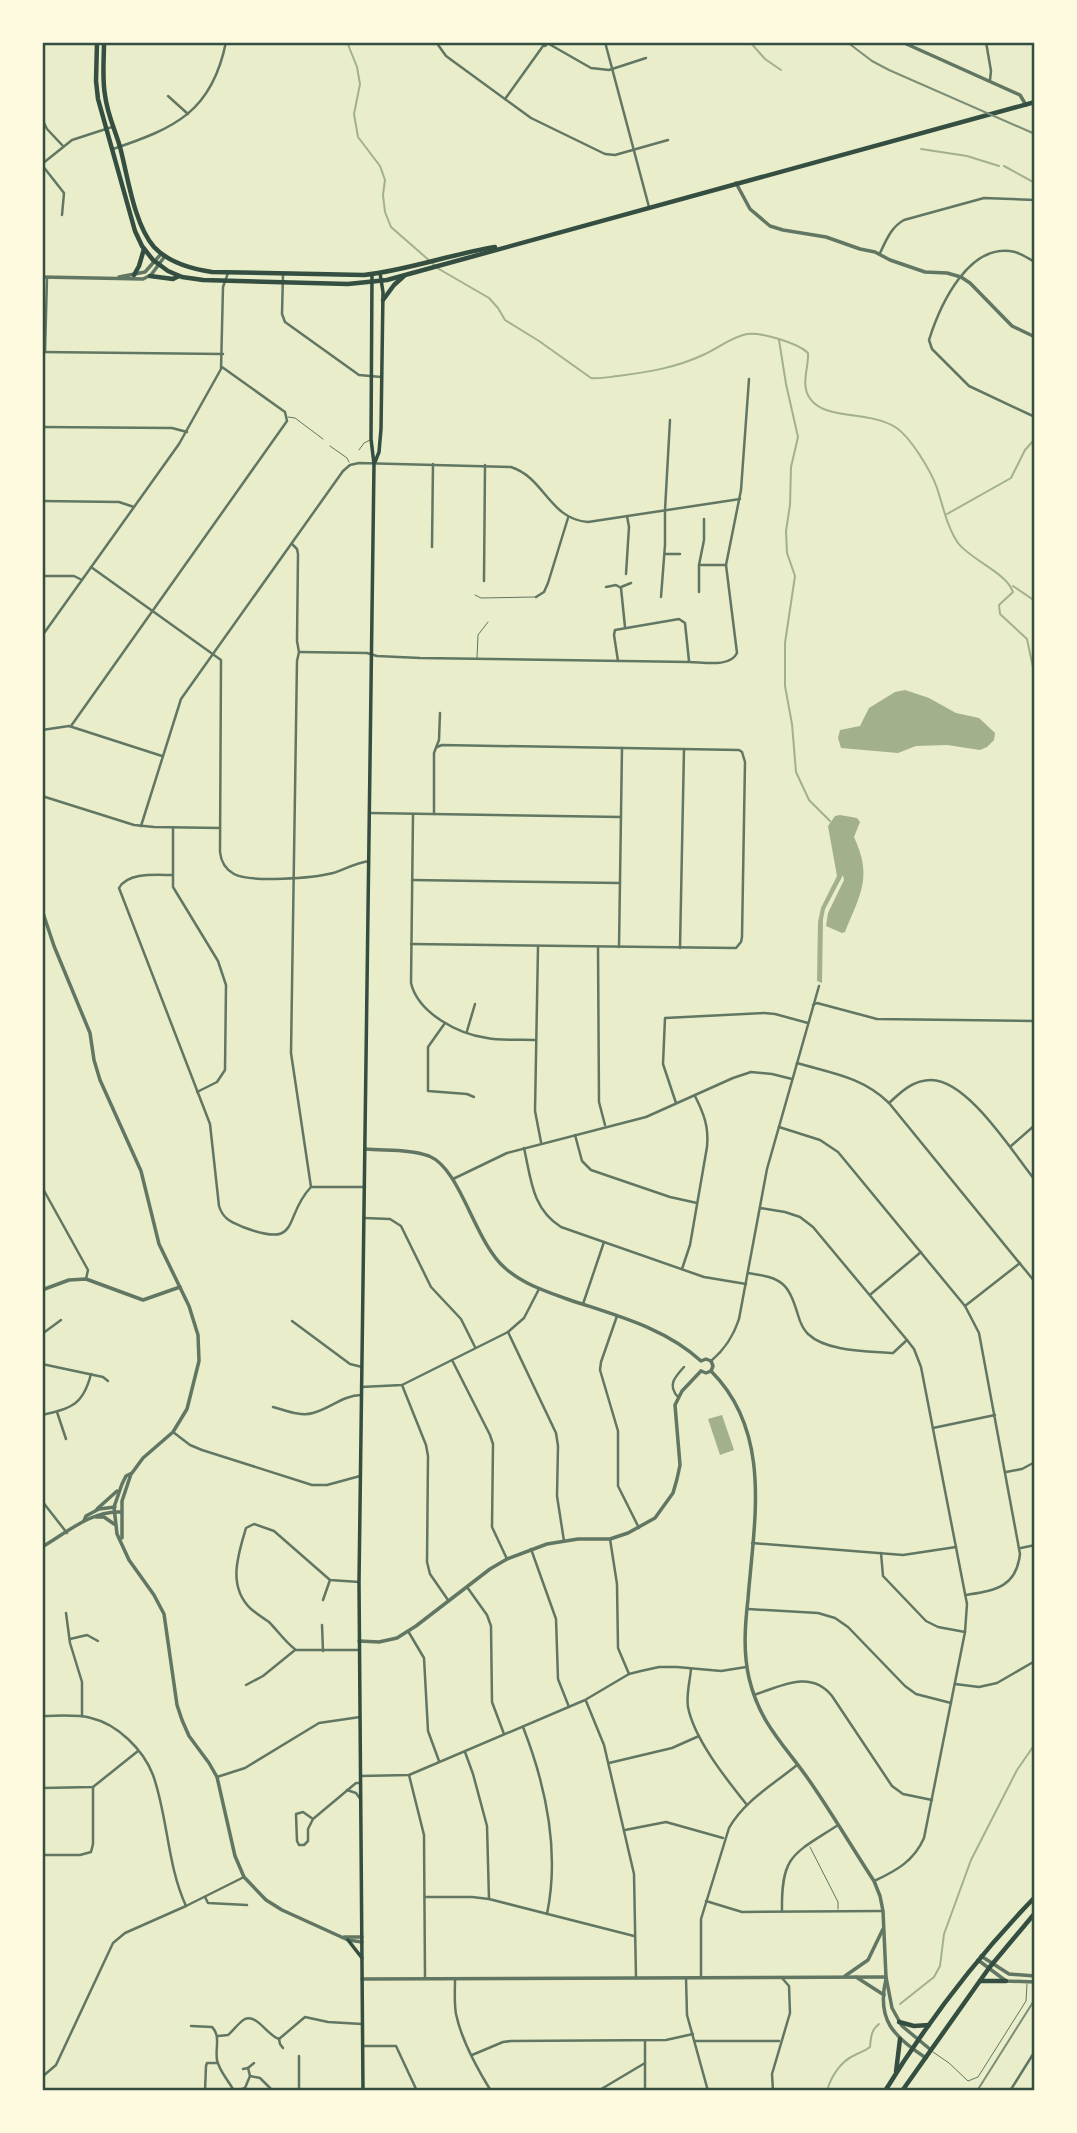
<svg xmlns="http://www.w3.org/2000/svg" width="1077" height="2133" viewBox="0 0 1077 2133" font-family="'Source Sans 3',sans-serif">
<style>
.water{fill:#a3b18a}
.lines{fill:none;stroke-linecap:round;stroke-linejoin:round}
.stream{stroke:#a3b18a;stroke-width:2}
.service{stroke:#617663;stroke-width:1}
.minor{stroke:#617663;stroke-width:2.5}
.tertiary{stroke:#617663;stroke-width:3.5}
.secondary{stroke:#344e41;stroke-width:3.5}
.primary{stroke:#344e41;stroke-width:4.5}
.rail{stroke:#7c8e77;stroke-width:2}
.neatline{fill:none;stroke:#344e41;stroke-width:2.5}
</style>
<rect width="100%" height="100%" fill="#e9edc9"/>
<g class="water">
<path d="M905 690 929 698 956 713 979 718 995 733 994 740 987 747 980 750 947 745 916 746 898 753 841 748 838 738 840 730 860 726 869 708 895 692Z"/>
<path d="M840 815 857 818 860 822 854 837C873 878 860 894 845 932L842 933 826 926 828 913 844 880 843 875 825 909 823 919 822 983 817 981 818 922 821 908 837 876 828 826 835 816Z"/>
<path d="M722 1415 734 1450 720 1455 708 1419Z"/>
</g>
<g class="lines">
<g class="stream">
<path d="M347 42 357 67 360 84 354 114 358 137 380 166 385 180 383 195 385 212 391 227 439 269 489 298 498 308 505 320 539 341 591 378C600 379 609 377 618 376 648 372 675 368 703 355 717 349 731 337 747 334 761 332 798 343 808 353 809 370 798 388 814 403 831 419 872 412 895 427 910 436 931 471 937 488 943 506 947 527 958 543 971 560 1007 573 1013 592L999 605 1000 614 1027 639 1035 677"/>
<path d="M750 42 765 59 781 70"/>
<path d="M921 149 967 156 999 166"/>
<path d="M1004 166 1035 183"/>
<path d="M779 340 786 384 798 437 791 467 790 505 786 531 787 553 795 576 785 643V686L792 724 796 772 809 800 830 821"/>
<path d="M947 514 1011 478 1025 450 1034 440"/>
<path d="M1013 586 1035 601"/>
<path d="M900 2004 934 1977 940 1966 944 1934 971 1860 1017 1770 1035 1744"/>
<path d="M827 2091C831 2076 841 2061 855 2055 861 2052 865 2051 870 2047 871 2037 871 2030 879 2024"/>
</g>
<g class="service">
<path d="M288 417 295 418 323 439"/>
<path d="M330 446 347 458 349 462"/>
<path d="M359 450 364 443 370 440"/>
<path d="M475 595 481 598 535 597"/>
<path d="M477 658 478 635 488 622"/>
<path d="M810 1847 838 1902V1909"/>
<path d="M933 2052 949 2063 968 2081 978 2077 1026 2001 1027 1984"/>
</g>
<g class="minor">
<path d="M436 42 446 56 531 118 605 154 615 155 668 140"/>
<path d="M542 42 545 46 549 42"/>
<path d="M605 42 649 207"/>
<path d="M986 42 991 71 990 80"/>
<path d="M549 44 591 68 609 70 646 58"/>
<path d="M168 96 188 114"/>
<path d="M505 99 543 46"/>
<path d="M42 119 47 129 63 146"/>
<path d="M113 149C175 128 212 112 226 42"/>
<path d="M42 164 72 140 112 127"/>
<path d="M42 165 64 193 62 215"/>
<path d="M880 253C886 241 891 227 904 220L984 198 1035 200"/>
<path d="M1035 262C1029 259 1022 254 1015 252 969 241 940 305 929 340L932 349 969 386 1035 417"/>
<path d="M283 274 282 314 285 322 359 375 381 377"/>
<path d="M42 352 223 354"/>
<path d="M45 352 47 278"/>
<path d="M42 427 172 428 187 432"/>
<path d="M42 501 119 502 134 507"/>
<path d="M292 544 297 549 298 554 297 641 299 652 297 661 291 1053 311 1187"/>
<path d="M432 547 433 464"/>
<path d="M665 554H680"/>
<path d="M699 565H726"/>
<path d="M91 567 221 660 220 852C221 862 225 869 234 874 250 883 314 878 333 873 345 869 356 863 369 861"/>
<path d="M626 574 629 527 627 516"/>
<path d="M42 576H74L82 580"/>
<path d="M484 581 485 465"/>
<path d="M606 587 616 585 621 588 625 627"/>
<path d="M621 587 631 583"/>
<path d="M699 592V565L704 540V519"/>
<path d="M536 597 544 592 548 583 568 518"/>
<path d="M661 597 665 545V510L670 420"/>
<path d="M42 636 179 444 221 369 223 287 228 273"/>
<path d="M299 652 367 653 377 656 420 658 689 662C703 662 730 668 737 653L726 565 741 490 749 379"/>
<path d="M618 661 614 635 615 630 679 619 685 623 689 661"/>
<path d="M71 726 287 421 285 412 222 367"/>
<path d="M42 730 69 726 162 756"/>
<path d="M42 796 134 825 154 827 220 828"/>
<path d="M370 813 621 817"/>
<path d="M434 814V753L439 740 440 713"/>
<path d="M413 815 411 983C418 1013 458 1034 487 1038 502 1041 520 1039 536 1040"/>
<path d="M141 826 181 699 343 471 350 465 359 463 511 467C545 478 549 519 588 522L740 499"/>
<path d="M173 828V887L218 961 226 985 225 1070 217 1082 197 1092"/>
<path d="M172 875C156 875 128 872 119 888L210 1124 219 1206C223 1219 231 1222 243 1227 303 1250 282 1217 311 1187H365"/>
<path d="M412 880 620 883"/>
<path d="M411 944 736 948 741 942 742 937 745 762 742 752 739 750 442 745 437 747"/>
<path d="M538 947 535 1111 541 1142"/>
<path d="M598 947 599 1102 605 1125"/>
<path d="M619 947 622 748"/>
<path d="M680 948 684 749"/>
<path d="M813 1005 817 1003 877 1019 1035 1021"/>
<path d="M445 1023 428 1047V1091L467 1094 474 1097"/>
<path d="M467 1031 475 1004"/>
<path d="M797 1063C831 1073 863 1077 889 1103L1035 1282"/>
<path d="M676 1103 663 1064 665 1018 764 1013 775 1014 808 1023"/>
<path d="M889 1103C901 1092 913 1080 931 1080 968 1080 1013 1153 1035 1180"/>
<path d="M779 1127 820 1140 838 1152 965 1306 979 1333 1020 1554C1016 1588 995 1590 966 1595"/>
<path d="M575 1135 582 1161 591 1170 670 1197 697 1203"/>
<path d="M1011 1146 1035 1125"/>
<path d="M524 1148C531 1179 532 1209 561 1227L704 1277 746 1284"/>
<path d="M453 1179 507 1153 646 1117 733 1078 751 1072 772 1074 792 1079"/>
<path d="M42 1187 88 1270 86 1279"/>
<path d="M760 1208 785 1212 800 1217 813 1227 907 1340 914 1349 921 1367 967 1604 965 1632 924 1838C914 1861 896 1871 874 1881"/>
<path d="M364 1218 390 1219 401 1226 431 1287 461 1319 475 1347"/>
<path d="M682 1269 690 1245 707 1147C709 1127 704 1114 695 1096"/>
<path d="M748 1273C782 1278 788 1282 798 1315 800 1322 802 1328 808 1334 827 1352 868 1351 893 1353L907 1340"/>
<path d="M871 1294 921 1252"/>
<path d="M583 1304 604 1242"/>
<path d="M965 1306 1020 1263"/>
<path d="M617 1316 601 1362 600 1370 618 1431V1486L639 1528"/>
<path d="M292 1321 350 1364 362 1367"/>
<path d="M508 1332 556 1433 558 1446 557 1496 564 1541"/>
<path d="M42 1334 61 1320"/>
<path d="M452 1360 490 1435 493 1444 492 1527 507 1559"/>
<path d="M711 1361C725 1349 733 1337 739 1319L767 1169 819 986"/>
<path d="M42 1364 103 1377 108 1381"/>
<path d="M402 1385 426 1445 428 1456 427 1562 430 1574 448 1600"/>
<path d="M361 1387 402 1385 508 1332 524 1318 539 1289"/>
<path d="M678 1397C667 1385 675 1377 684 1367"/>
<path d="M273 1407C285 1410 300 1417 313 1413 329 1409 344 1395 361 1395"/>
<path d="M57 1412 66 1439"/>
<path d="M42 1415C72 1408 83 1405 91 1374"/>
<path d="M933 1428 995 1415"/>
<path d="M173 1432 190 1445 202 1450 312 1485H327L360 1476"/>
<path d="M1006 1472 1022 1469 1035 1462"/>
<path d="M42 1501 67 1533"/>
<path d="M610 1539 617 1584 618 1648 629 1674"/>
<path d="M752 1543 903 1555 956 1547"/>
<path d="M1021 1548 1035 1545"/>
<path d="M531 1549 556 1619 558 1679 569 1707"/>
<path d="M881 1553 883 1576 926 1621 938 1627 965 1632"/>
<path d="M359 1582 330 1580 274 1531 254 1524 246 1528C238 1555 227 1586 251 1609 257 1614 263 1618 269 1622 278 1631 285 1642 296 1650H359"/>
<path d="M467 1587 487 1615 491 1626 492 1702 504 1734"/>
<path d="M323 1600 330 1580"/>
<path d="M748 1609 818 1613 835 1618 848 1627 905 1686 916 1694 951 1703"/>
<path d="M66 1613 70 1643 82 1682V1716"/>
<path d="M322 1625 323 1651"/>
<path d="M408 1631 424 1658 428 1731 439 1761"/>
<path d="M70 1639 87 1635 98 1641"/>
<path d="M691 1669C690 1681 686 1695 688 1707 694 1739 727 1780 747 1805"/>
<path d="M955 1684 979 1687 997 1683 1035 1661"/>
<path d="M246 1685 263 1676 295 1650"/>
<path d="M754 1695C781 1686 811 1669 832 1696L892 1786 903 1794 932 1800"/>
<path d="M586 1701 604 1745 634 1874 636 1978"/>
<path d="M42 1716C58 1716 76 1714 91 1718 117 1724 143 1749 153 1775 168 1817 167 1865 186 1906"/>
<path d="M523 1727C546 1786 560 1851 547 1914"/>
<path d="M465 1752 473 1774 487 1826 489 1899"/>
<path d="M609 1763 672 1748 699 1736"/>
<path d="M409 1775 424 1835 425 1978"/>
<path d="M360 1776 409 1775 585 1700 629 1674 641 1671 659 1667H677L721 1671 746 1667"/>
<path d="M217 1777 245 1768 319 1723 360 1717"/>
<path d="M42 1788 93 1787 138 1751"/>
<path d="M347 1790 356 1793 361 1800"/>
<path d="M313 1819 303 1812 296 1814 297 1841 299 1845H304L308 1841V1829L313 1819 356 1783H360"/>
<path d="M625 1830 666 1822 723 1838"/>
<path d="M42 1855H80L91 1852 93 1844V1787"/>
<path d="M205 1897 208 1903 247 1905"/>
<path d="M425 1897H472L489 1899 634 1936"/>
<path d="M706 1901 742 1912 883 1911"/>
<path d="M782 1911C781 1854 794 1854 838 1825"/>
<path d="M701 1977V1919L729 1828C744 1801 774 1784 797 1765"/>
<path d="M686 1978 687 2015 708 2091"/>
<path d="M455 1980C455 1991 454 2002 456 2014 461 2038 478 2070 491 2091"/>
<path d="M191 2026 212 2027C221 2036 215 2048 217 2060 219 2071 229 2081 234 2091"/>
<path d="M218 2036 228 2035C233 2031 239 2022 245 2019 257 2014 268 2036 279 2039L305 2017 328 2022 362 2024"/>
<path d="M279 2039 280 2044 283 2048"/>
<path d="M645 2041V2091"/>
<path d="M695 2041H779"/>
<path d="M363 2046H396L417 2091"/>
<path d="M472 2055 503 2042 511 2041 666 2040 693 2034"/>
<path d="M248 2068 254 2063"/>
<path d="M243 2069 248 2068 250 2076 260 2078 273 2091"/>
<path d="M42 2077 56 2065 113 1943 125 1933 186 1906 244 1877"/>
<path d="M205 2091 206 2066 207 2063H217"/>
<path d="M236 2091 245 2088 250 2076"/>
<path d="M299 2091V2056"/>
<path d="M340 2091 363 2089"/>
<path d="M598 2091 645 2063"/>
<path d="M773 2091 772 2074 790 2013 789 1986 782 1978"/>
<path d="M1010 2091 1035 2051"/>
</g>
<g class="tertiary">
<path d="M902 42 1020 95 1026 105"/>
<path d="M736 183 750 209 770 226 783 230 826 237 860 249 875 252 890 260 925 272 947 273 961 277 970 283 1012 326 1035 337"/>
<path d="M42 277 143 279 151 275 165 256"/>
<path d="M119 277 145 272 161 254"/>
<path d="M42 910 54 946 90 1033 94 1060 100 1080 141 1171 159 1244 189 1306 198 1335 199 1361 187 1409 173 1432 143 1458 132 1473 126 1476 122 1484 114 1507 117 1534 129 1560 154 1595 164 1614 177 1705 182 1720 189 1736 209 1763 217 1777 235 1856 244 1877 266 1900 282 1910 348 1940 362 1942"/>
<path d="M365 1149C385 1151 410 1149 429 1156 461 1169 474 1241 505 1268 523 1284 545 1291 567 1299 614 1315 664 1327 701 1361L706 1359 711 1361 713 1366 711 1371"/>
<path d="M42 1290 69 1280 86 1279 143 1300 180 1287"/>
<path d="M701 1371 706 1373 711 1371C773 1433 754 1521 748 1599 745 1625 743 1652 749 1678 760 1725 786 1746 811 1783 833 1815 853 1849 874 1881L880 1896 883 1911 886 1977 892 2008 902 2026 931 2050"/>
<path d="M97 1509 117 1491"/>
<path d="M96 1517H104L114 1524"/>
<path d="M84 1521 86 1516 99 1509 115 1507"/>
<path d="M122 1538V1501L131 1474"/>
<path d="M42 1547C66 1533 92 1510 121 1512"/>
<path d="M359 1641 379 1642 397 1638 416 1626 490 1569 507 1559 547 1544 578 1539H610L628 1533 655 1518 673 1493 677 1479 680 1465 675 1405 682 1391 701 1371"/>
<path d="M344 1937H362"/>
<path d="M981 1956 1009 1974 1035 1976"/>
<path d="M978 1960 1006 1981 1035 1982"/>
<path d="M845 1976 868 1960 883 1929"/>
<path d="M856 1977 884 1995"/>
<path d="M362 1979 886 1977"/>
<path d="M886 1979C876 2020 894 2037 926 2058"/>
</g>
<g class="secondary">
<path d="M375 462 379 452 381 429 383 292 380 273"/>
<path d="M348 1940 362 1958"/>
<path d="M363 2091 359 1582 374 464 371 439 372 274"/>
</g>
<g class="primary">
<path d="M97 42 96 81 98 99 135 231 142 246 153 260 168 271 182 277 203 280 348 284 387 280 1035 102"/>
<path d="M104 42C104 60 102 78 105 95 107 113 115 130 120 147 128 177 134 224 154 247 169 263 192 269 212 272L364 275C409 270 451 254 495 247"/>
<path d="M134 275 139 266 144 249"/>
<path d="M150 276 173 279 179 276"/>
<path d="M383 300 394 285 404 276"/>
<path d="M980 1981H1006"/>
<path d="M899 2022 914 2026 929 2025"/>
<path d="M896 2072 900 2039"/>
<path d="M885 2091C928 2021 978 1956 1035 1897"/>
<path d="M902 2091 989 1968 1035 1913"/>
</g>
<g class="rail">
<path d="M847 42 872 61 889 70 1035 134"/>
<path d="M977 2091 1035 1999"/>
</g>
</g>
<rect width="1077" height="2133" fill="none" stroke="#fefae0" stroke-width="88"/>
<rect x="44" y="44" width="989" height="2045" class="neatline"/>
</svg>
